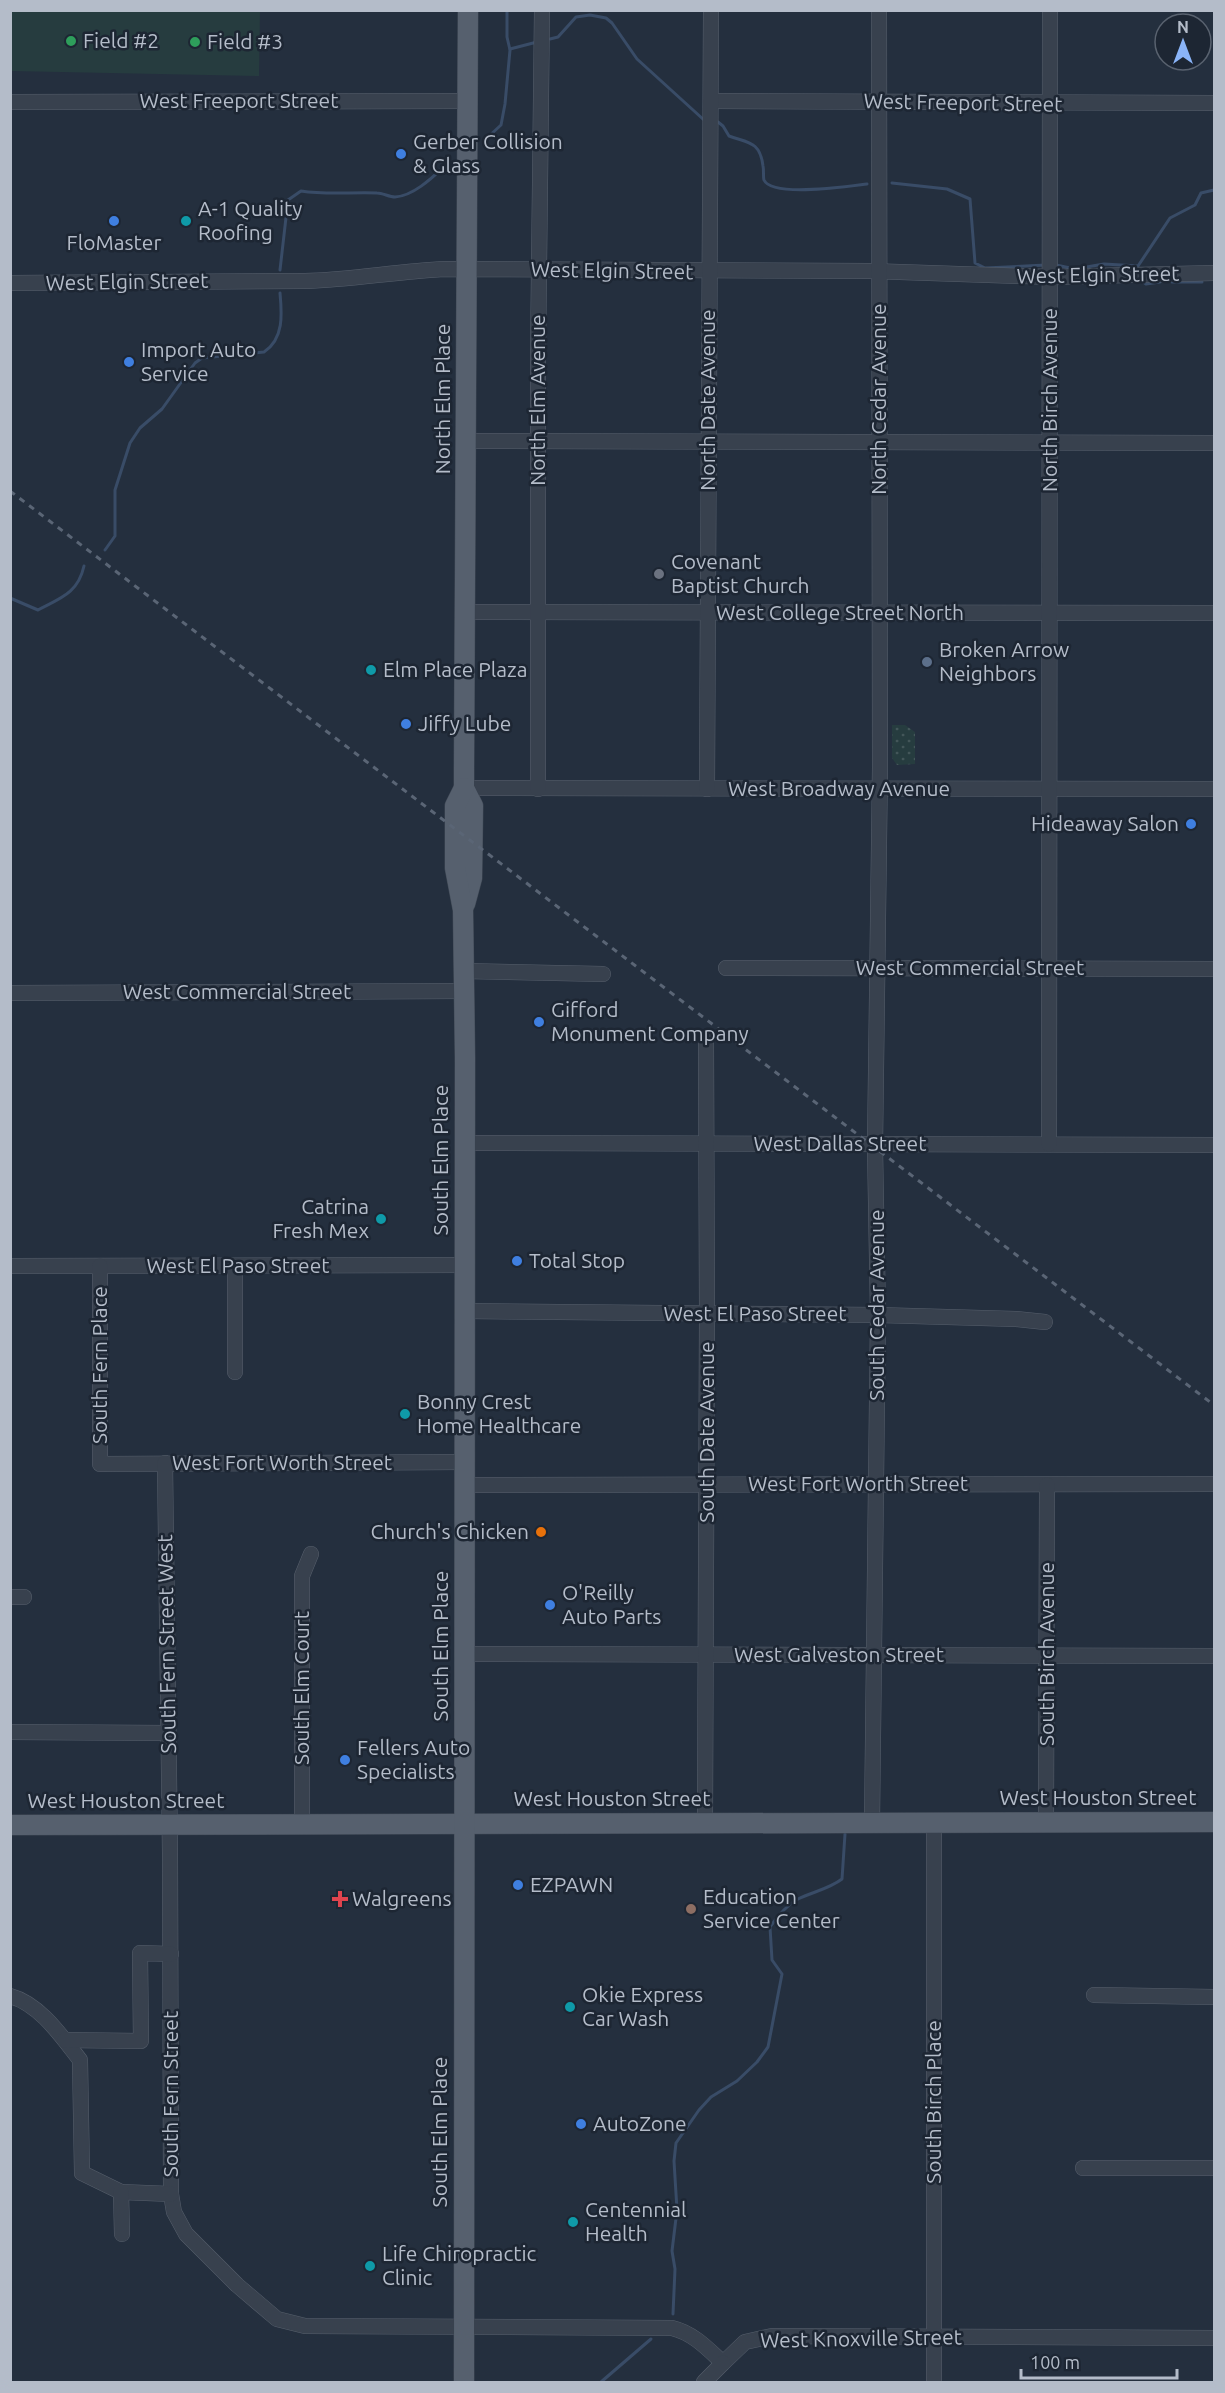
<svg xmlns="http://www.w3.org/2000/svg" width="1225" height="2393" viewBox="0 0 1225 2393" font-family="Ubuntu,sans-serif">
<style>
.grass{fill:#263c3f}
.park{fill:url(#park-dots)}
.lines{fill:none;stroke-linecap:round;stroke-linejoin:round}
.stream{stroke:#394c67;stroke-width:3}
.minor-casing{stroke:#565f6c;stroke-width:16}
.major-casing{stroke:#414a57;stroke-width:21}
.minor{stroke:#38414e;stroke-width:15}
.major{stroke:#56606e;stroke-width:20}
.rail{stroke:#5a6575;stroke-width:3;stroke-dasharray:6 6;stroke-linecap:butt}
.leisure-dot{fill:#2e9e5b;stroke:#1d2633;stroke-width:2}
.shop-dot{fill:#3f7fe0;stroke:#1d2633;stroke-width:2}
.culture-dot{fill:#0f9aa8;stroke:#1d2633;stroke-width:2}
.worship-dot{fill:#6b7280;stroke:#1d2633;stroke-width:2}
.service-dot{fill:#5c6f8a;stroke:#1d2633;stroke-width:2}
.food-dot{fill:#e8710a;stroke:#1d2633;stroke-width:2}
.health-dot{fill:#e0444e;stroke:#1d2633;stroke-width:2}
.education-dot{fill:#8d6e63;stroke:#1d2633;stroke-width:2}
.labels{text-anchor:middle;stroke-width:5;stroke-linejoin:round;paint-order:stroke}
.poi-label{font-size:21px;fill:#b4bcc9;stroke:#1d2633;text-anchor:start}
.street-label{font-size:21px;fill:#b4bcc9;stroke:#1d2633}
</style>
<defs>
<pattern id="park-dots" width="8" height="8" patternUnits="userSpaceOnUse" patternTransform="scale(1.5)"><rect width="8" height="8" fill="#263c3f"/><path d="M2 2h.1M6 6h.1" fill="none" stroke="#435659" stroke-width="1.8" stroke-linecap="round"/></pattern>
</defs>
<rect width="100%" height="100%" fill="#242f3e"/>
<path class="grass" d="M11 10 260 11 259 76 11 71Z"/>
<path class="park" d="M892 725H905L915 732V764L897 765 892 758Z"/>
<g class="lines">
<g class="stream">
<path d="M550 39 558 37 576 17 590 15 606 18 612 23 637 59 704 120"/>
<path d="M510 49 537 42"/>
<path d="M718 122 723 126 729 136C748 143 760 141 763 166 764 170 763 177 764 180 772 198 850 186 867 184"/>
<path d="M488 137 501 125 505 104 510 50 507 37V10"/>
<path d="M892 183 947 189 970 199 975 263 985 268 1046 265"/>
<path d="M1056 265 1075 269 1104 264 1138 266 1170 218 1195 205 1201 193 1214 190"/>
<path d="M280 270 288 200 301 191C326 195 351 192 377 193 383 193 389 197 395 197 414 196 434 176 447 164"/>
<path d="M1142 281 1146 284 1160 282"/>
<path d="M1172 282H1202"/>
<path d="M105 550 115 536V490L130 443 140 428 162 409 195 363 202 358 264 352C284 339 282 314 280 293"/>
<path d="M10 598 38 610C61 598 78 593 84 566"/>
<path d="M673 2314 675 2269 672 2251 677 2210 674 2161 676 2143 699 2110 711 2097 737 2081 757 2062 768 2047 782 1974 772 1960 770 1927C777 1917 787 1905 798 1899 812 1892 829 1889 842 1879L845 1834"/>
<path d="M601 2382 651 2339"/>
</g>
<defs>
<g id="minor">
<path d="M711 101 1214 103"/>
<path d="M10 102 467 101"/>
<path d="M10 283 305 281C352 280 398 271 446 269L870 271 1050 277 1214 273"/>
<path d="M467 441 1214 443"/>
<path d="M465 612 1214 613"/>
<path d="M464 788 1214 789"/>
<path d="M538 789V356L542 10"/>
<path d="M707 789 711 10"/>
<path d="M726 968 1214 969"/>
<path d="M464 971 603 974"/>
<path d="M10 993 464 991"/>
<path d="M466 1143 1214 1145"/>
<path d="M1049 1144 1050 10"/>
<path d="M10 1266 465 1265"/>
<path d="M100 1266V1464L465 1462"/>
<path d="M235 1266V1372"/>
<path d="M465 1311 878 1315 1016 1319 1045 1322"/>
<path d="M165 1463 170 1853 171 2194 174 2212 186 2234 237 2285 277 2319 305 2326 672 2328C693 2333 707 2348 723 2363L745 2342 772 2336 1214 2338"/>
<path d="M465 1485 1214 1484"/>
<path d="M10 1597H24"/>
<path d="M464 1654 1214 1656"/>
<path d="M10 1732 168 1733"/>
<path d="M872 1822 878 1315 875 1147 880 767 879 10"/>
<path d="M934 1822V2382"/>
<path d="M705 1823 707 1314 706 1040"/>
<path d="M1046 1823 1047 1485"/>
<path d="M302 1824V1576L311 1554"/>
<path d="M1094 1995 1214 1997"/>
<path d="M10 1996C40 2004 62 2037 80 2060L82 2173 121 2192 171 2194"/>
<path d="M65 2040 141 2041 140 1953 171 1954"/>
<path d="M1083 2168H1214"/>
<path d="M121 2192 122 2234"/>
<path d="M704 2382 723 2363"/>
</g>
<g id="major">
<path d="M465 904 472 878 473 806 464 788V769L468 10"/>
<path d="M10 1825 1214 1822"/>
<path d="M464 2382 465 1057 463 910 455 868V806L464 788"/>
</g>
</defs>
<use href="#minor" class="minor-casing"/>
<use href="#major" class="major-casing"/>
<use href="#minor" class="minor"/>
<use href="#major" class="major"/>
<path class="rail" d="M10 491 1214 1405"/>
</g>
<g class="leisure-dot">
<circle cx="71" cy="41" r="6"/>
<circle cx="195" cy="42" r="6"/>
</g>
<g class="shop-dot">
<circle cx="401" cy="154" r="6"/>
<circle cx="114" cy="221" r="6"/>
<circle cx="129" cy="362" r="6"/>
<circle cx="406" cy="724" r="6"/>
<circle cx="1191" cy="824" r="6"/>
<circle cx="539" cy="1022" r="6"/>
<circle cx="517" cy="1261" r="6"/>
<circle cx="550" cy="1605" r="6"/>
<circle cx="345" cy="1760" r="6"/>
<circle cx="518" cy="1885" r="6"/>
<circle cx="581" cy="2124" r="6"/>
</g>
<g class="culture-dot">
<circle cx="186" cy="221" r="6"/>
<circle cx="371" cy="670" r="6"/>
<circle cx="381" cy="1219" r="6"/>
<circle cx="405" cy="1414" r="6"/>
<circle cx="570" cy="2007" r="6"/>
<circle cx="573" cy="2222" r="6"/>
<circle cx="370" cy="2266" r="6"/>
</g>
<circle class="worship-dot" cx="659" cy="574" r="6"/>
<circle class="service-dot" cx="927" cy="662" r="6"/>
<circle class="food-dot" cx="541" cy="1532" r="6"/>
<path class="health-dot" d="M337 1890h6v6h6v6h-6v6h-6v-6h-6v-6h6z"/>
<circle class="education-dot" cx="691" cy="1909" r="6"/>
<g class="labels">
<g class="poi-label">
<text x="83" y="48">Field #2</text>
<text x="207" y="49">Field #3</text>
<text x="413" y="149">Gerber Collision<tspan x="413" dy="24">&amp; Glass</tspan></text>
<text x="198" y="216">A-1 Quality<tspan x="198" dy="24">Roofing</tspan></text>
<text x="114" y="250" text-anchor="middle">FloMaster</text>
<text x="141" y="357">Import Auto<tspan x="141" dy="24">Service</tspan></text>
<text x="671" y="569">Covenant<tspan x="671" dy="24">Baptist Church</tspan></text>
<text x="939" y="657">Broken Arrow<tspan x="939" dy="24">Neighbors</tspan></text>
<text x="383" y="677">Elm Place Plaza</text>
<text x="418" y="731">Jiffy Lube</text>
<text x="1179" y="831" text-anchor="end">Hideaway Salon</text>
<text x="551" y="1017">Gifford<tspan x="551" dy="24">Monument Company</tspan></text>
<text x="369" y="1214" text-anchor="end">Catrina<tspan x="369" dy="24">Fresh Mex</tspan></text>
<text x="529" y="1268">Total Stop</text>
<text x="417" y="1409">Bonny Crest<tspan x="417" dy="24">Home Healthcare</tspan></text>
<text x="529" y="1539" text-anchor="end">Church's Chicken</text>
<text x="562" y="1600">O'Reilly<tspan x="562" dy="24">Auto Parts</tspan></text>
<text x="357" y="1755">Fellers Auto<tspan x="357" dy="24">Specialists</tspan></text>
<text x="530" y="1892">EZPAWN</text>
<text x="703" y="1904">Education<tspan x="703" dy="24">Service Center</tspan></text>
<text x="352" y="1906">Walgreens</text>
<text x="582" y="2002">Okie Express<tspan x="582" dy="24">Car Wash</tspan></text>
<text x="593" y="2131">AutoZone</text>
<text x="585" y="2217">Centennial<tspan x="585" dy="24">Health</tspan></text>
<text x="382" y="2261">Life Chiropractic<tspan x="382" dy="24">Clinic</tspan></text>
</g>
<g class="street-label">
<text x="239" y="108">West Freeport Street</text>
<text transform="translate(963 103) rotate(1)" y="7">West Freeport Street</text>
<text transform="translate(612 271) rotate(1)" y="7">West Elgin Street</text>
<text transform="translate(1098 275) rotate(-1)" y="7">West Elgin Street</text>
<text transform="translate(127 282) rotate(-1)" y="7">West Elgin Street</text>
<text transform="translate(443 399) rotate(-90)" y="7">North Elm Place</text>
<text transform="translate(879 399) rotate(-90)" y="7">North Cedar Avenue</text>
<text transform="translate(538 400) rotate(-90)" y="7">North Elm Avenue</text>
<text transform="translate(708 400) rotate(-90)" y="7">North Date Avenue</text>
<text transform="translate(1050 400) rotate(-90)" y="7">North Birch Avenue</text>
<text x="840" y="620">West College Street North</text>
<text x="839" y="796">West Broadway Avenue</text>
<text x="970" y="975">West Commercial Street</text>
<text x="237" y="999">West Commercial Street</text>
<text x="840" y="1151">West Dallas Street</text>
<text transform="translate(441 1160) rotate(-90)" y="7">South Elm Place</text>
<text x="238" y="1273">West El Paso Street</text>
<text transform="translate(877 1305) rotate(-90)" y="7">South Cedar Avenue</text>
<text x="755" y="1321">West El Paso Street</text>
<text transform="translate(100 1365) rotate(-90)" y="7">South Fern Place</text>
<text transform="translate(707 1432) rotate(-90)" y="7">South Date Avenue</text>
<text x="282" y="1470">West Fort Worth Street</text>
<text x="858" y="1491">West Fort Worth Street</text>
<text transform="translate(167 1644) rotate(-91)" y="7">South Fern Street West</text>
<text transform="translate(441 1646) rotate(-90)" y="7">South Elm Place</text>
<text transform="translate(1047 1654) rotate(-90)" y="7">South Birch Avenue</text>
<text x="839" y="1662">West Galveston Street</text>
<text transform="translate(302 1688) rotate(-90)" y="7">South Elm Court</text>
<text x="1098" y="1805">West Houston Street</text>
<text x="612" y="1806">West Houston Street</text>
<text x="126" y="1808">West Houston Street</text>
<text transform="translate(171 2094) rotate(-90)" y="7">South Fern Street</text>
<text transform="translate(934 2102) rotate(-90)" y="7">South Birch Place</text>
<text transform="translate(440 2132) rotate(-90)" y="7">South Elm Place</text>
<text transform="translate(861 2339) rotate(-1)" y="7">West Knoxville Street</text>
</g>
</g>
<rect width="1225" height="2393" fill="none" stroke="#b4bcc9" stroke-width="24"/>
<g transform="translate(1183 42)"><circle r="28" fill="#1d2633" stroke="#59626f" stroke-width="1.5"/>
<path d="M0-4.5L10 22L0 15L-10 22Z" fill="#8ab4f8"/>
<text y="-9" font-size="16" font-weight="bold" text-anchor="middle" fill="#b4bcc9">N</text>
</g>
<path d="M1021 2369v9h156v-9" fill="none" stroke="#b4bcc9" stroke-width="3"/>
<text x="1030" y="2369" font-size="18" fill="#b4bcc9" stroke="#1d2633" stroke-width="4.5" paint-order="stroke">100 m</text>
</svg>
